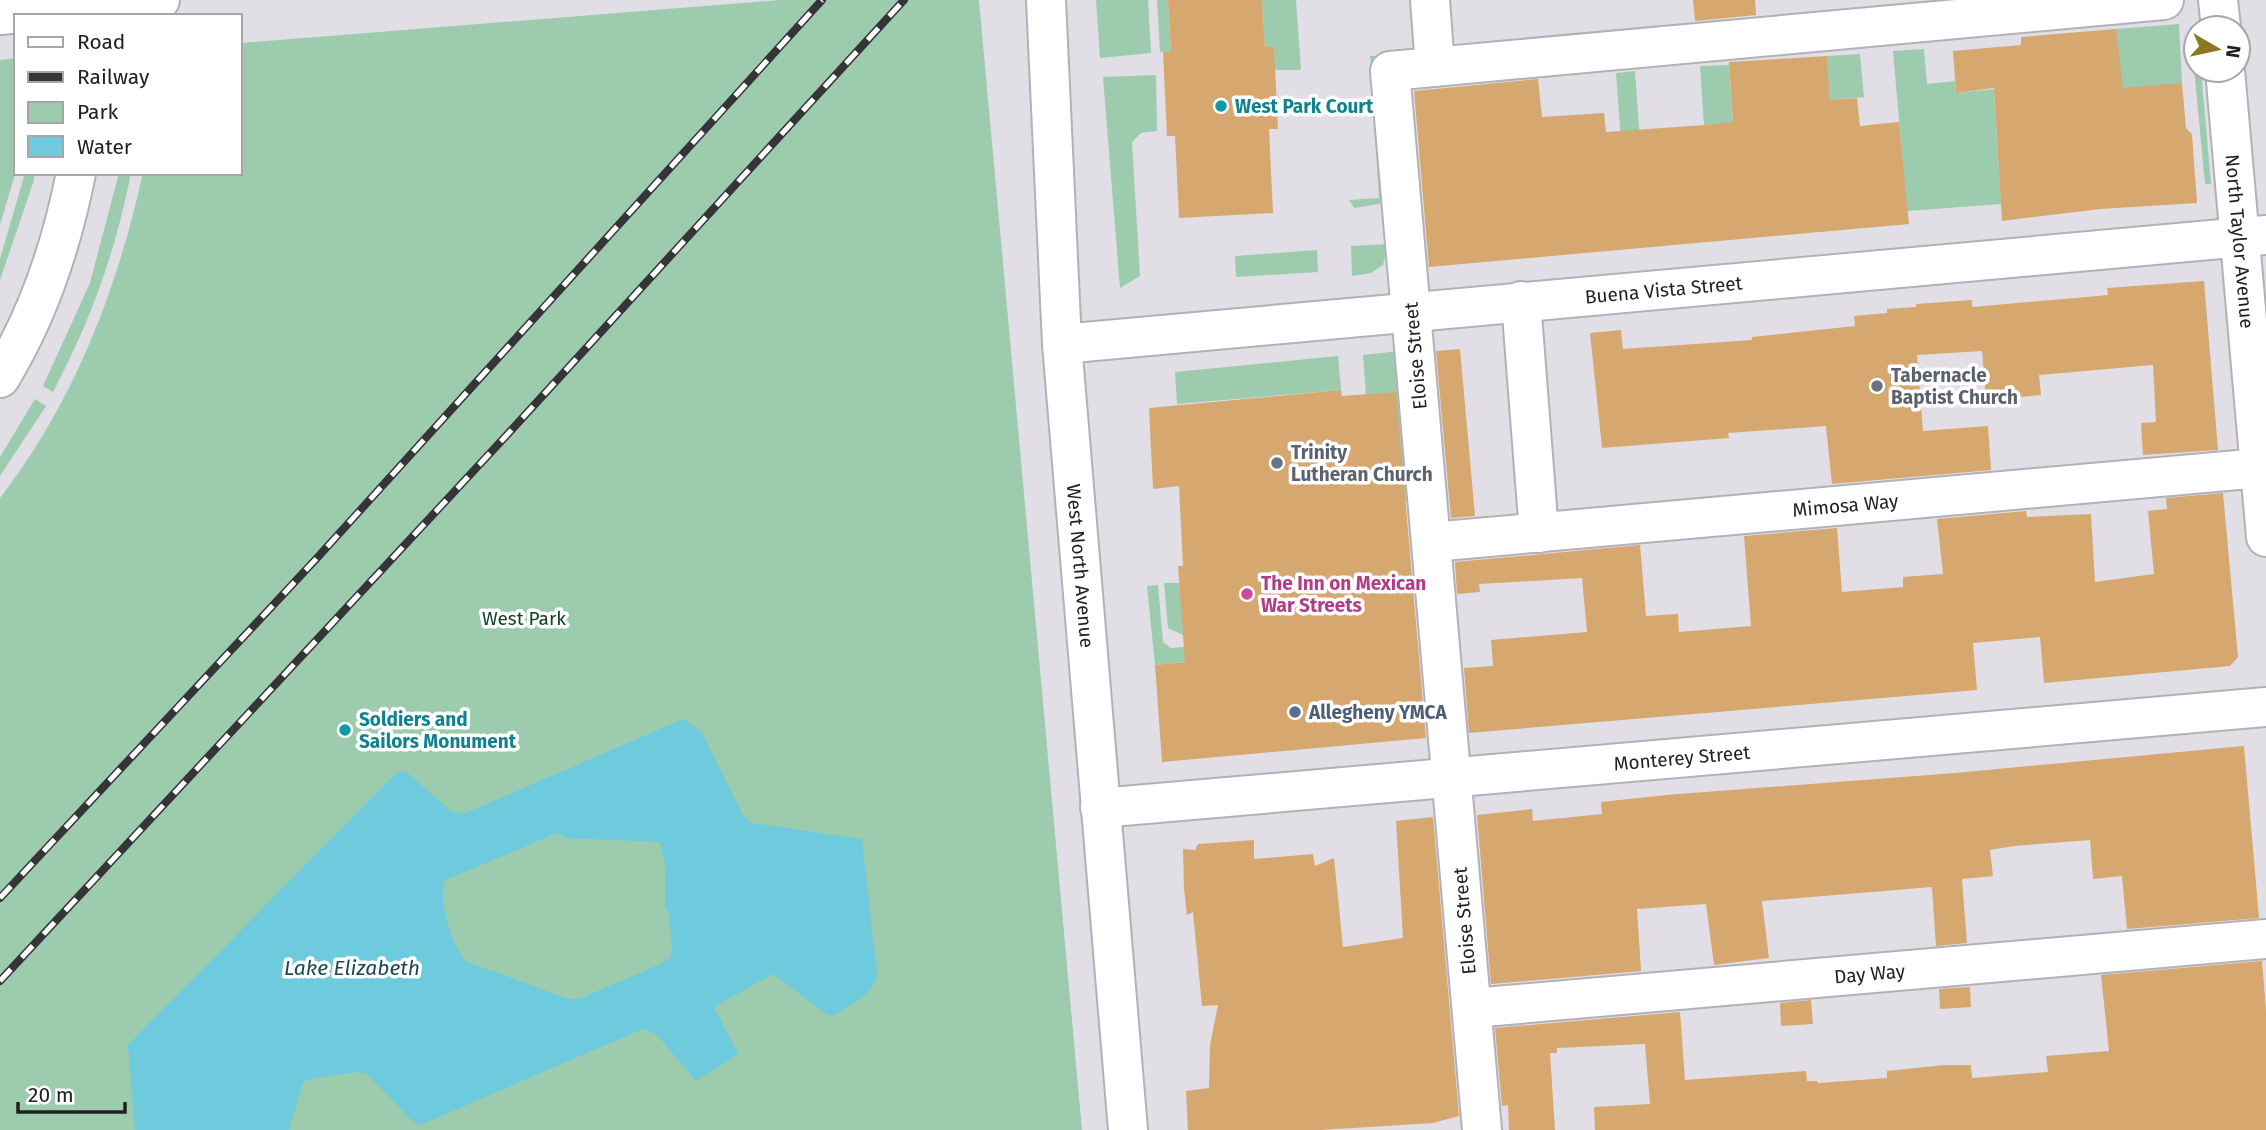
<svg xmlns="http://www.w3.org/2000/svg" width="2266" height="1130" viewBox="0 0 2266 1130" font-family="'Fira Sans',sans-serif">
<style>
.green{fill:#9dcbad}
.water{fill:#6ecbdd;fill-rule:evenodd}
.building{fill:#d6a86f}
.lines{fill:none;stroke-linecap:round;stroke-linejoin:round}
.minor-casing{stroke:#b3b1b8;stroke-width:42}
.major-casing{stroke:#b3b1b8;stroke-width:42}
.minor{stroke:#fff;stroke-width:38}
.major{stroke:#fff;stroke-width:38}
.rail-casing{stroke:#353437;stroke-width:8}
.rail{stroke:#fff;stroke-width:5;stroke-dasharray:16;stroke-linecap:butt}
.culture-dot{fill:#0f9aa8;stroke:#fff;stroke-width:2.5}
.worship-dot{fill:#6b7280;stroke:#fff;stroke-width:2.5}
.hotel-dot{fill:#d1479c;stroke:#fff;stroke-width:2.5}
.service-dot{fill:#5c6f8a;stroke:#fff;stroke-width:2.5}
.labels{text-anchor:middle;stroke-width:7;stroke-linejoin:round;paint-order:stroke}
.culture-label{font-size:19px;font-weight:bold;fill:#0d838f;stroke:#fff;text-anchor:start}
.street-label{font-size:19px;fill:#212023;stroke:#fff}
.worship-label{font-size:19px;font-weight:bold;fill:#5b616d;stroke:#fff;text-anchor:start}
.hotel-label{font-size:19px;font-weight:bold;fill:#b23c85;stroke:#fff;text-anchor:start}
.park-label{font-size:19px;fill:#0c4126;stroke:#fff}
.service-label{font-size:19px;font-weight:bold;fill:#4e5e75;stroke:#fff;text-anchor:start}
.water-label{font-size:21px;font-style:italic;fill:#1e4850;stroke:#fff}
</style>
<rect width="100%" height="100%" fill="#e1dee6"/>
<g class="green">
<path d="M780 0H979L1082 1130H0V498C74 402 117 290 143 173H240V43Z"/>
<path d="M1096 0H1148L1151 53 1100 58Z"/>
<path d="M1157 0H1168L1171 51 1160 52Z"/>
<path d="M1262 0H1296L1301 70H1275L1274 46 1265 47Z"/>
<path d="M2179 24 2182 83 2125 117 2116 29Z"/>
<path d="M2190 26 2196 30V70H2201L2211 184H2205Z"/>
<path d="M1924 49 1927 84 1955 81 1956 93 1994 89 2001 204 1907 211 1893 51Z"/>
<path d="M1860 54 1864 97 1830 100 1827 56Z"/>
<path d="M1370 56H1379L1385 203 1354 208 1349 200 1379 198Z"/>
<path d="M16 58V171L0 225V60Z"/>
<path d="M1729 65 1733 123 1704 125 1700 66Z"/>
<path d="M1635 71 1640 140 1621 141 1616 73Z"/>
<path d="M1156 75 1157 131 1141 133 1132 142 1140 276 1120 288 1103 77Z"/>
<path d="M25 173H35L33 183 0 280V259Z"/>
<path d="M119 173H131C116 251 90 322 53 392L43 386 90 283Z"/>
<path d="M1388 244 1383 265 1371 273 1352 276 1351 246Z"/>
<path d="M1317 250 1318 272 1236 277 1235 256Z"/>
<path d="M1400 351 1414 500 1404 502 1395 392 1366 395 1363 355Z"/>
<path d="M1338 356 1341 390 1177 404 1175 372Z"/>
<path d="M35 399 46 406 0 476V457Z"/>
<path d="M1164 583H1179L1185 636 1168 628Z"/>
<path d="M1158 585 1163 642 1171 648 1344 633 1248 655 1155 665 1147 586Z"/>
</g>
<path class="water" d="M683 719 701 731 743 815 751 823 862 839 877 975C873 995 850 1004 835 1015H828L773 974 714 1007 738 1054 696 1081 656 1034 643 1029 420 1125 412 1121 367 1074 357 1072 309 1079 303 1083 289 1130H135L128 1045 396 773 403 771 409 774 452 812 466 813ZM557 833 566 838 660 842 665 865V907L668 910 672 948 670 957 663 963 579 999H569L467 962C454 951 435 895 446 880Z"/>
<g class="building">
<path d="M1168 0H1262L1265 47 1274 46 1278 129H1269L1273 213 1179 218 1175 136H1167L1163 52 1171 51Z"/>
<path d="M1693 0H1755L1756 15 1695 21Z"/>
<path d="M2116 29 2123 88 2182 83 2186 128 2192 134 2197 203 2100 209 2002 221 1994 88 1956 93 1953 51 2021 45V37Z"/>
<path d="M1827 56 1830 100 1857 98 1860 126 1899 122 1909 224 1429 267 1414 91 1538 79 1542 117 1604 113 1606 132 1704 125 1733 122 1729 62Z"/>
<path d="M2204 281 2218 450 2143 455 2141 423 2156 422 2153 365 2039 375 2041 395 1986 400 1982 351 1917 355 1923 431 1988 426 1991 470 1832 484 1826 426 1728 433 1729 438 1602 448 1590 333 1621 330 1623 349 1752 340V337L1855 326 1854 316 1887 313V309L1916 307V304L1972 300V307L2108 295 2107 288Z"/>
<path d="M1460 349 1475 516 1451 518 1436 351Z"/>
<path d="M1341 390 1342 396 1396 392 1426 738 1162 762 1155 665 1185 662 1178 566H1183L1179 486 1153 489 1149 408Z"/>
<path d="M2223 493 2238 657 2230 666 2044 683 2040 637 1973 643 1977 690 1469 733 1464 668 1493 666 1491 640 1587 632 1582 578 1479 584 1480 592 1457 594 1455 562 1640 545 1646 616 1678 614 1679 632 1751 626 1744 536 1837 528 1842 592 1903 587V577L1943 574 1937 519 2026 511 2027 517 2091 514 2095 582 2154 574 2148 511 2167 509 2166 498Z"/>
<path d="M2244 746 2259 918 2127 929 2122 876 2093 879 2090 840 2014 846 1990 850 1993 876 1962 879 1967 943 1936 946 1932 887 1762 901 1769 958 1714 965 1706 904 1637 909 1641 971 1491 984 1477 815 1532 809 1533 821 1602 814 1601 802 1666 795 1955 773Z"/>
<path d="M1433 817 1459 1116 1433 1123 1320 1130H1188L1186 1091 1209 1088 1210 1045 1218 1005 1202 1006 1193 912 1187 915 1184 889 1183 849 1195 850 1198 844 1254 840V859L1313 854 1315 866 1334 858 1343 947 1403 938 1396 821Z"/>
<path d="M2262 961 2266 1010V1130H1595L1594 1107 1650 1104 1645 1044 1557 1048V1053H1550L1555 1130H1509L1508 1105 1502 1106 1495 1028 1680 1012 1685 1080 1806 1071 1807 1081H1817L1818 1083 1887 1078V1071L1944 1065H1971L1972 1078 2048 1072 2046 1056 2109 1051 2101 975Z"/>
<path d="M1970 987 1971 1007 1940 1009 1939 989Z"/>
<path d="M1811 1000 1813 1024 1781 1026 1780 1003Z"/>
</g>
<g class="lines">
<defs>
<g id="minor">
<path d="M1430 0 1435 67"/>
<path d="M2218 0 2221 28"/>
<path d="M0 15 160 0"/>
<path id="s1" d="M2225 70 2266 537"/>
<path d="M1521 301 1539 533"/>
<path id="s2" d="M1062 344 2266 235"/>
<path id="s3" d="M1432 542 2260 468"/>
<path id="s4" d="M1100 808 2266 707"/>
<path id="s5" d="M1472 1008 2266 939"/>
<path d="M1482 1130 1390 71 2164 0"/>
</g>
<g id="major">
<path d="M93 0V16"/>
<path id="s6" d="M1046 0 1062 344 1128 1130"/>
<path d="M0 378C38 316 62 244 76 173"/>
</g>
</defs>
<use href="#minor" class="minor-casing"/>
<use href="#major" class="major-casing"/>
<use href="#minor" class="minor"/>
<use href="#major" class="major"/>
<defs>
<g id="rail">
<path d="M0 898 317 558 822 0"/>
<path d="M0 981 505 437 904 0"/>
</g>
</defs>
<use href="#rail" class="rail-casing"/>
<use href="#rail" class="rail"/>
</g>
<g class="culture-dot">
<circle cx="1221" cy="106" r="7"/>
<circle cx="345" cy="730" r="7"/>
</g>
<g class="worship-dot">
<circle cx="1877" cy="386" r="7"/>
<circle cx="1277" cy="463" r="7"/>
</g>
<circle class="hotel-dot" cx="1247" cy="594" r="7"/>
<circle class="service-dot" cx="1295" cy="712" r="7"/>
<g class="labels">
<g class="culture-label">
<text x="1235" y="113">West Park Court</text>
<text x="359" y="726">Soldiers and<tspan x="359" dy="22">Sailors Monument</tspan></text>
</g>
<g class="street-label">
<text dy="7" stroke="none"><textPath href="#s1" startOffset="172">North Taylor Avenue</textPath></text>
<text dy="7" stroke="none"><textPath href="#s2" startOffset="604">Buena Vista Street</textPath></text>
<text transform="translate(1415 356) rotate(-95)" y="7">Eloise Street</text>
<text dy="7" stroke="none"><textPath href="#s3" startOffset="415">Mimosa Way</textPath></text>
<text dy="7" stroke="none"><textPath href="#s6" startOffset="567">West North Avenue</textPath></text>
<text dy="7" stroke="none"><textPath href="#s4" startOffset="584">Monterey Street</textPath></text>
<text transform="translate(1464 921) rotate(-95)" y="7">Eloise Street</text>
<text dy="7" stroke="none"><textPath href="#s5" startOffset="399">Day Way</textPath></text>
</g>
<g class="worship-label">
<text x="1891" y="382">Tabernacle<tspan x="1891" dy="22">Baptist Church</tspan></text>
<text x="1291" y="459">Trinity<tspan x="1291" dy="22">Lutheran Church</tspan></text>
</g>
<g class="hotel-label">
<text x="1261" y="590">The Inn on Mexican<tspan x="1261" dy="22">War Streets</tspan></text>
</g>
<g class="park-label">
<text x="524" y="625">West Park</text>
</g>
<g class="service-label">
<text x="1309" y="719">Allegheny YMCA</text>
</g>
<g class="water-label">
<text x="352" y="975">Lake Elizabeth</text>
</g>
</g>
<rect x="14" y="14" width="228" height="161" fill="#ffffff" stroke="#a6a6a7" stroke-width="2"/>
<rect x="28" y="37" width="35" height="10" fill="#ffffff" stroke="#a6a6a7" stroke-width="2"/>
<text x="77" y="49" font-size="21" fill="#212023">Road</text>
<rect x="28" y="72" width="35" height="10" fill="#353437" stroke="#a6a6a7" stroke-width="2"/>
<text x="77" y="84" font-size="21" fill="#212023">Railway</text>
<rect x="28" y="102" width="35" height="21" fill="#9dcbad" stroke="#a6a6a7" stroke-width="2"/>
<text x="77" y="119" font-size="21" fill="#212023">Park</text>
<rect x="28" y="136" width="35" height="21" fill="#6ecbdd" stroke="#a6a6a7" stroke-width="2"/>
<text x="77" y="154" font-size="21" fill="#212023">Water</text>
<g transform="translate(2217 49) rotate(99)"><circle r="33" fill="#ffffff" stroke="#a6a6a7" stroke-width="2"/>
<path d="M0-5L12 26L0 18L-12 26Z" fill="#8d7a20"/>
<text y="-10" font-size="19" font-weight="bold" text-anchor="middle" fill="#212023">N</text>
</g>
<path d="M18 1102v10h107v-10" fill="none" stroke="#212023" stroke-width="3.5"/>
<text x="28" y="1102" font-size="21" fill="#212023" stroke="#ffffff" stroke-width="5" paint-order="stroke">20 m</text>
</svg>
